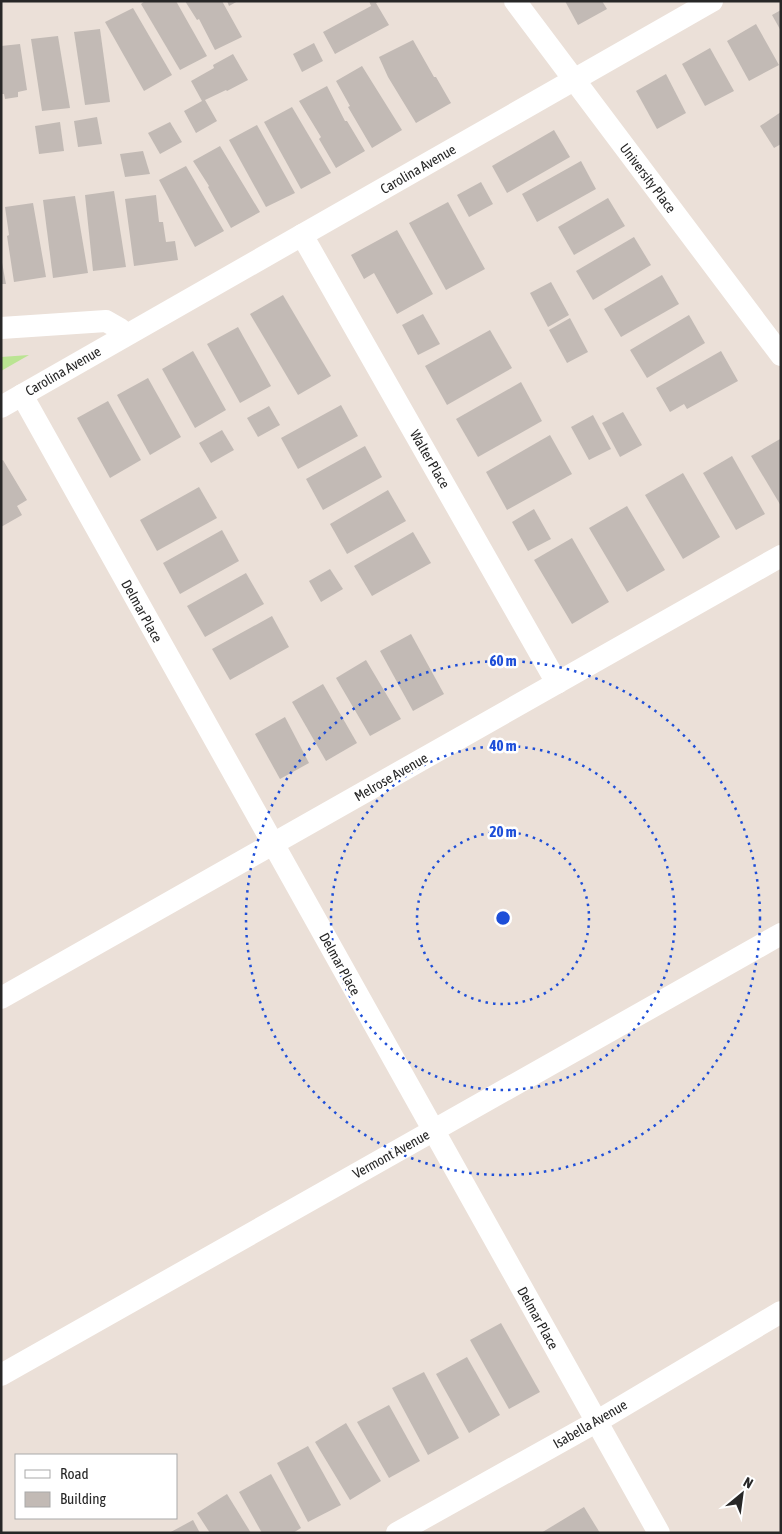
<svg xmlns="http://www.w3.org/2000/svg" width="782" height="1534" viewBox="0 0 782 1534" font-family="'Asap Condensed',sans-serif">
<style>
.green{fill:#bae492}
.building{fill:#c2bab5}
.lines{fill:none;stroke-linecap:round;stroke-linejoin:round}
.minor{stroke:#fff;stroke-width:22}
.ring{fill:none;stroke:#1d4ed8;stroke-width:2.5;stroke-dasharray:2.5 5}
.labels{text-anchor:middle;stroke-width:5;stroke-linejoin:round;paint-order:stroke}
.street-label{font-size:14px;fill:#272727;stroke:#fff}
.centre{fill:#1d4ed8;stroke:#fff;stroke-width:2.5}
.ring-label{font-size:15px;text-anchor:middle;font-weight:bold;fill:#1d4ed8;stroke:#fff;stroke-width:5;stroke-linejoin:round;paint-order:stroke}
</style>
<rect width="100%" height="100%" fill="#ebe0d8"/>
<path class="green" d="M29 355 1 371V357Z"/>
<g class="building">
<path d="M145 1H176L207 56 180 70 141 4Z"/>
<path d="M185 1H222L242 37 215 50 199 19 197 20Z"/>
<path d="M227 1H238L229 6Z"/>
<path d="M369 1H380L376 3 389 25 335 54 323 32 371 6Z"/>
<path d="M565 1H602L607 9 578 25Z"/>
<path d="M133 8 172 75 144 91 105 22Z"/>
<path d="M781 10V31L772 15Z"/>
<path d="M756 24 779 65 749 81 727 41Z"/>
<path d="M100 29 110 102 85 105 74 32Z"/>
<path d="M58 36 70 108 42 111 31 39Z"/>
<path d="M413 40 434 77H436L451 103 416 123 388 77 379 57Z"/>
<path d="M314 43 323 61 302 72 293 54Z"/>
<path d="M20 44 27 90 18 92V97L5 99 4 94H1V46Z"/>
<path d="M710 48 734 91 705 106 682 64Z"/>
<path d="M233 54 248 80 227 91 226 90 205 100 217 121 196 133 184 111 202 101 191 81 214 68 213 65Z"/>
<path d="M362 66 402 130 372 148 348 107 350 106 336 81Z"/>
<path d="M666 74 686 113 657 129 636 91Z"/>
<path d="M327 86 345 121H347L365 151 336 168 319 139 321 137 299 101Z"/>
<path d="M292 107 331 173 301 189 264 122Z"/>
<path d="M781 112V144L774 148 760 126Z"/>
<path d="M97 117 102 144 78 147 74 121Z"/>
<path d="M60 122 64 151 39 154 35 126Z"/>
<path d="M170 122 182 142 160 154 148 133Z"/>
<path d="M257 125 295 193 266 207 229 140Z"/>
<path d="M554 130 570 157 507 193 492 166Z"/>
<path d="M220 146 260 212 231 228 208 187 209 186 193 161Z"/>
<path d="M143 151 150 174 125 177 120 154Z"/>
<path d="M581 161 596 189 537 222 522 194Z"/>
<path d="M186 166 224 231 195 247 159 180Z"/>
<path d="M481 182 493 204 469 217 457 195Z"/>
<path d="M114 191 126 267 93 271 85 195Z"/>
<path d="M156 195 159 222H163L166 242 175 241 178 260 134 266 125 199Z"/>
<path d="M75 196 88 273 53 278 43 200Z"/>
<path d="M608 198 625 226 574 255 558 227Z"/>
<path d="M448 202 485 269 446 290 409 223Z"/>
<path d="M33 203 46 277 14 282 7 236 9 235 5 207Z"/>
<path d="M397 230 433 294 397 314 374 273 364 279 351 255Z"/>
<path d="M634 237 651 265 593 300 576 271Z"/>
<path d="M1 257 6 284H1Z"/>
<path d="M662 275 679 304 621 337 604 309Z"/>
<path d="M551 282 569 315 548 327 530 293Z"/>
<path d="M283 295 331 376 298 395 250 314Z"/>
<path d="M423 314 440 344 418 355 402 325Z"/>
<path d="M689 315 705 343 647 378 630 350Z"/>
<path d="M570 318 588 352 567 363 549 330Z"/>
<path d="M238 327 271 386 240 403 207 344Z"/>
<path d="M490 330 512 368 447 405 425 366Z"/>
<path d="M193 351 226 410 195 428 162 369Z"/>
<path d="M721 351 738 381 687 409 684 404 670 412 656 388Z"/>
<path d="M148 378 181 437 150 455 117 395Z"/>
<path d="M521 382 542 421 478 457 456 419Z"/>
<path d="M108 401 141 460 110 478 77 418Z"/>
<path d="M341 405 358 436 298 469 281 438Z"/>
<path d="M269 406 280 425 258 437 247 418Z"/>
<path d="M623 412 642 445 620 457 602 423Z"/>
<path d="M593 415 611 449 589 460 571 427Z"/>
<path d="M222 430 234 450 211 463 199 443Z"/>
<path d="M550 435 572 474 507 510 486 472Z"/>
<path d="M780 439 781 441V506L751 456Z"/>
<path d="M365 446 382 477 323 510 306 479Z"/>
<path d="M732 456 765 514 736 530 703 473Z"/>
<path d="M3 460 27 500 17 506 22 515 1 527V461Z"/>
<path d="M683 473 720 537 683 559 645 495Z"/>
<path d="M199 487 217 518 157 551 140 520Z"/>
<path d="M388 490 406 521 347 554 330 524Z"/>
<path d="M627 506 665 570 627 592 589 528Z"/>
<path d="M534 509 551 539 528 551 512 522Z"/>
<path d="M222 530 239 561 180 594 163 563Z"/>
<path d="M413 532 431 563 372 596 354 566Z"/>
<path d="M572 538 609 602 572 624 534 560Z"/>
<path d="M330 569 343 589 321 602 309 581Z"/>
<path d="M246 573 264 604 205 637 187 606Z"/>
<path d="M272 616 289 647 230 680 212 649Z"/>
<path d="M411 634 444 694 413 711 380 651Z"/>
<path d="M366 660 401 719 370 736 336 678Z"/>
<path d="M323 684 357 743 326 761 292 702Z"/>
<path d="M285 717 309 763 280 779 255 734Z"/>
<path d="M501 1323 540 1392 509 1409 470 1340Z"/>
<path d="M467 1357 500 1415 469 1433 436 1374Z"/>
<path d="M424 1372 459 1438 428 1455 392 1388Z"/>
<path d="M389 1405 420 1461 389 1478 357 1422Z"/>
<path d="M346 1423 381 1481 350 1500 315 1442Z"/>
<path d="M308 1446 341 1505 308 1522 277 1463Z"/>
<path d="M271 1474 301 1528 293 1533H262L239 1492Z"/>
<path d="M227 1494 251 1533H210L197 1513Z"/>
<path d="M584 1507 600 1533H541Z"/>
<path d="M193 1520 200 1533H169Z"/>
</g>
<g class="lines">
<g class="minor">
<path d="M515 1 781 355"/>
<path d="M302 235 557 683"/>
<path d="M1 328 106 321 120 329 124 336"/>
<path d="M22 395 659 1533"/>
<path d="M1 407 712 1"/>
<path d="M1 998 781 556"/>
<path d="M1 1375 781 934"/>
<path d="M397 1533 596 1422 781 1312"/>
</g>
</g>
<g class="ring">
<circle cx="503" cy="918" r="86"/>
<circle cx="503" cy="918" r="172"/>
<circle cx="503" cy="918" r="257"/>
</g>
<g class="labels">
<g class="street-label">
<text transform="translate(418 169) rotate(-30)" y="5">Carolina Avenue</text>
<text transform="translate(648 178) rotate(53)" y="5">University Place</text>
<text transform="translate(63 371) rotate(-30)" y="5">Carolina Avenue</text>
<text transform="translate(430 459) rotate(60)" y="5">Walter Place</text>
<text transform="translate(142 611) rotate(61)" y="5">Delmar Place</text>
<text transform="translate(391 777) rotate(-30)" y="5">Melrose Avenue</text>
<text transform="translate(340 964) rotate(61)" y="5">Delmar Place</text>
<text transform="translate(391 1154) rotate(-29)" y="5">Vermont Avenue</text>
<text transform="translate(538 1318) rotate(61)" y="5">Delmar Place</text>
<text transform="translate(590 1424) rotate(-30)" y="5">Isabella Avenue</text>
</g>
</g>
<circle cx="503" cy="918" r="8" class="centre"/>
<g class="ring-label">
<text x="503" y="666">60 m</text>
<text x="503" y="751">40 m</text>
<text x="503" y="837">20 m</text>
</g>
<rect width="782" height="1534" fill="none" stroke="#272727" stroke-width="5"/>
<rect x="15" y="1454" width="162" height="65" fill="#ffffff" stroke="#a9a9a9"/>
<rect x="25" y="1470" width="25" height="8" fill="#ffffff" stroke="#a9a9a9"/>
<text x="60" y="1479" font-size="15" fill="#272727">Road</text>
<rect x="25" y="1492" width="25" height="15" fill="#c2bab5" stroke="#a9a9a9"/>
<text x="60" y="1504" font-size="15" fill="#272727">Building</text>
<g transform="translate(742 1494) rotate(29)" stroke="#ffffff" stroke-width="4" paint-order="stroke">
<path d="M0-4L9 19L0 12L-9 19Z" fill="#272727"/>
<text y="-8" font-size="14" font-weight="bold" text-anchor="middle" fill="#272727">N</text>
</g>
</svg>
